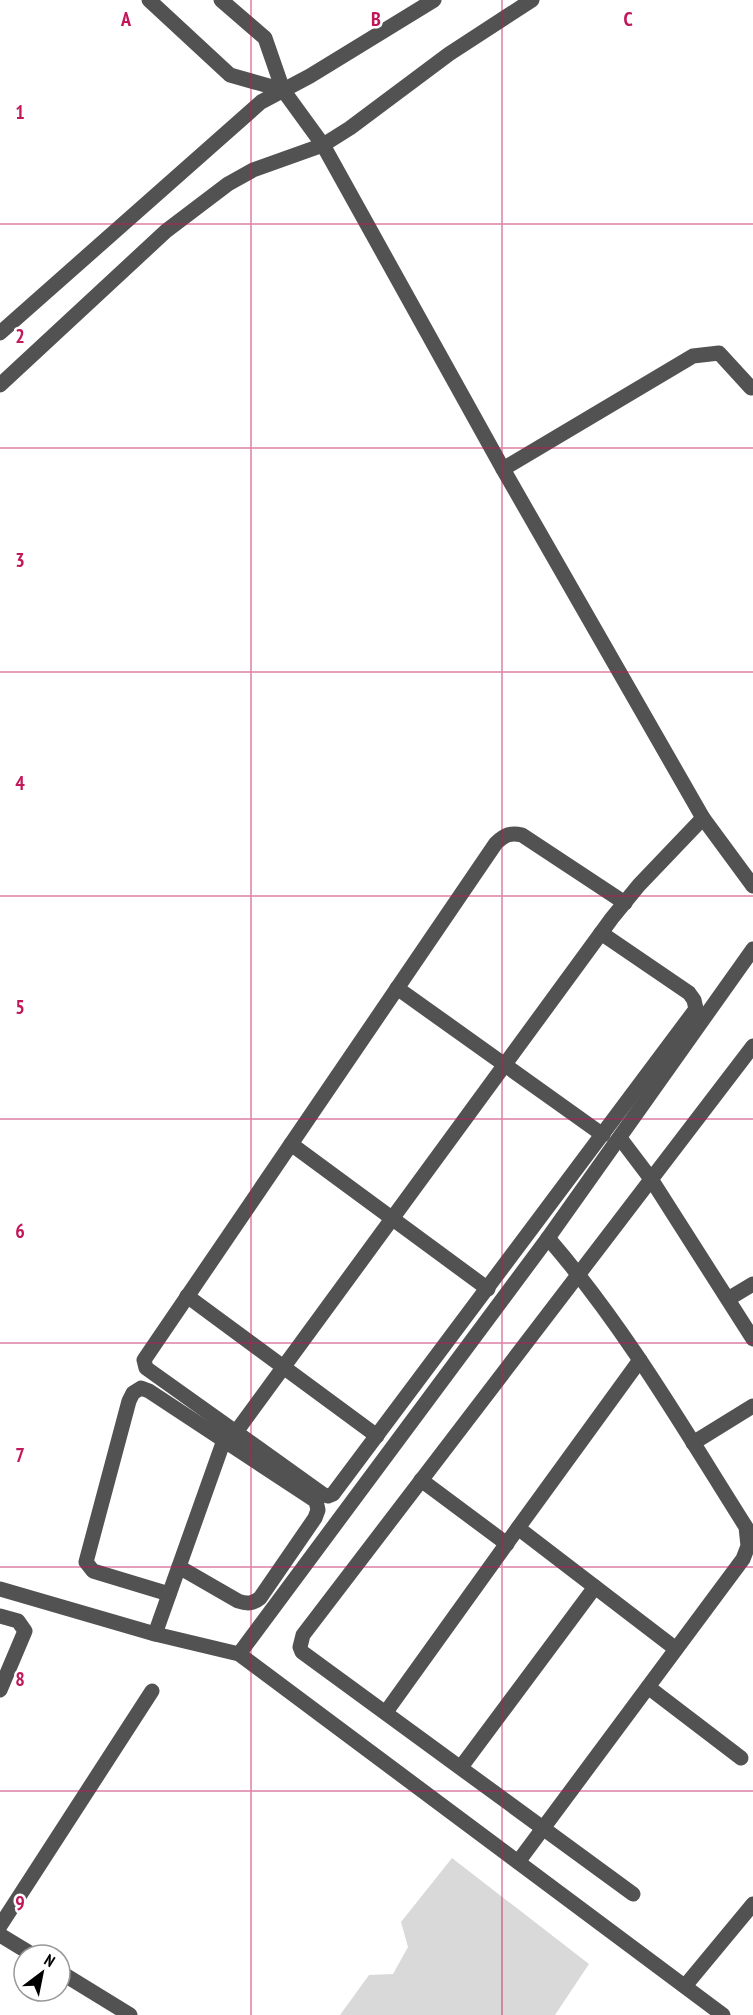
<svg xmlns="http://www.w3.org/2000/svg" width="753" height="2015" viewBox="0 0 753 2015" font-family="'PT Sans Narrow',sans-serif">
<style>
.green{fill:#d9d9d9}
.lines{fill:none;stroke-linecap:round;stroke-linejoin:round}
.minor{stroke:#525252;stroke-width:15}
.grid{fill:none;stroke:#c2185b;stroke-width:1.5;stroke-opacity:0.55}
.grid-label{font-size:20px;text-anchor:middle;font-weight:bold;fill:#c2185b;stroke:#fff;stroke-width:5;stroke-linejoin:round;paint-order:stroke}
</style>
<rect width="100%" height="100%" fill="#fff"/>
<path class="green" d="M452 1858 589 1964 555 2015H340L369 1975 393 1974 408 1947 401 1922Z"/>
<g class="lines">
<g class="minor">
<path d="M149 0 230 75 283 90"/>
<path d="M221 0 265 38 283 90 323 145 503 469 703 818 753 886"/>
<path d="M0 333 261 102 310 76 434 0"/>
<path d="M0 385 166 231 228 184 253 170 323 145 350 128 449 54 532 0"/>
<path d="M503 469 693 356 719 353 751 388"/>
<path d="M601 933 689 993 694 1000 696 1009 333 1494 328 1496 324 1495 146 1368 144 1360 496 843C505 835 510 832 522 835L625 903"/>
<path d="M397 988 603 1135"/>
<path d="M620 1138 651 1179 753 1339"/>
<path d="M291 1144 488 1289"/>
<path d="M187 1296 377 1436"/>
<path d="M728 1299 753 1284"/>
<path d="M640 1360 518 1528 676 1649"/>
<path d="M236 1432 612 918 639 885 703 818"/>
<path d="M693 1443 753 1406"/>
<path d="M421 1480 507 1544"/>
<path d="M0 1589 155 1634 239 1654 723 2015"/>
<path d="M169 1594 93 1571 86 1562 129 1401 133 1393 141 1388 149 1391 316 1501 318 1510 315 1518 260 1598C253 1604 247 1604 238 1601L179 1567"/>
<path d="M0 1616 18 1621 25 1631 0 1690"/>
<path d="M155 1634 224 1440"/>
<path d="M239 1654 548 1238 753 949"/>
<path d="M648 1687 741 1758"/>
<path d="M386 1712 518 1528"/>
<path d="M461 1767 595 1587"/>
<path d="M518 1862 743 1559 748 1546 746 1527C684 1429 625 1327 548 1238"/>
<path d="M633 1894 302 1652 300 1647 303 1635 753 1046"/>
<path d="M0 1926 152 1691"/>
<path d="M0 1935 33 1955"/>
<path d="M60 1972 130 2015"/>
<path d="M685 1986 753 1904"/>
</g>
</g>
<path class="grid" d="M251 0V2015M502 0V2015M0 224H753M0 448H753M0 672H753M0 896H753M0 1119H753M0 1343H753M0 1567H753M0 1791H753"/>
<g class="grid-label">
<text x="126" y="26">A</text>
<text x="376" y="26">B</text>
<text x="628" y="26">C</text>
<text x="20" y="119">1</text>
<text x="20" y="343">2</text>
<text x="20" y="567">3</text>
<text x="20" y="790">4</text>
<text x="20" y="1014">5</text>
<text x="20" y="1238">6</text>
<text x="20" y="1462">7</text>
<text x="20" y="1686">8</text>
<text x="20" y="1910">9</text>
</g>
<g transform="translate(42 1973) rotate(32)"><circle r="28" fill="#ffffff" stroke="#999999" stroke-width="1.5"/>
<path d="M0-4.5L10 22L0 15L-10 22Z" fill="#000000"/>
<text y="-9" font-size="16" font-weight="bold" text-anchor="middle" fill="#000000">N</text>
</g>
</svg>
